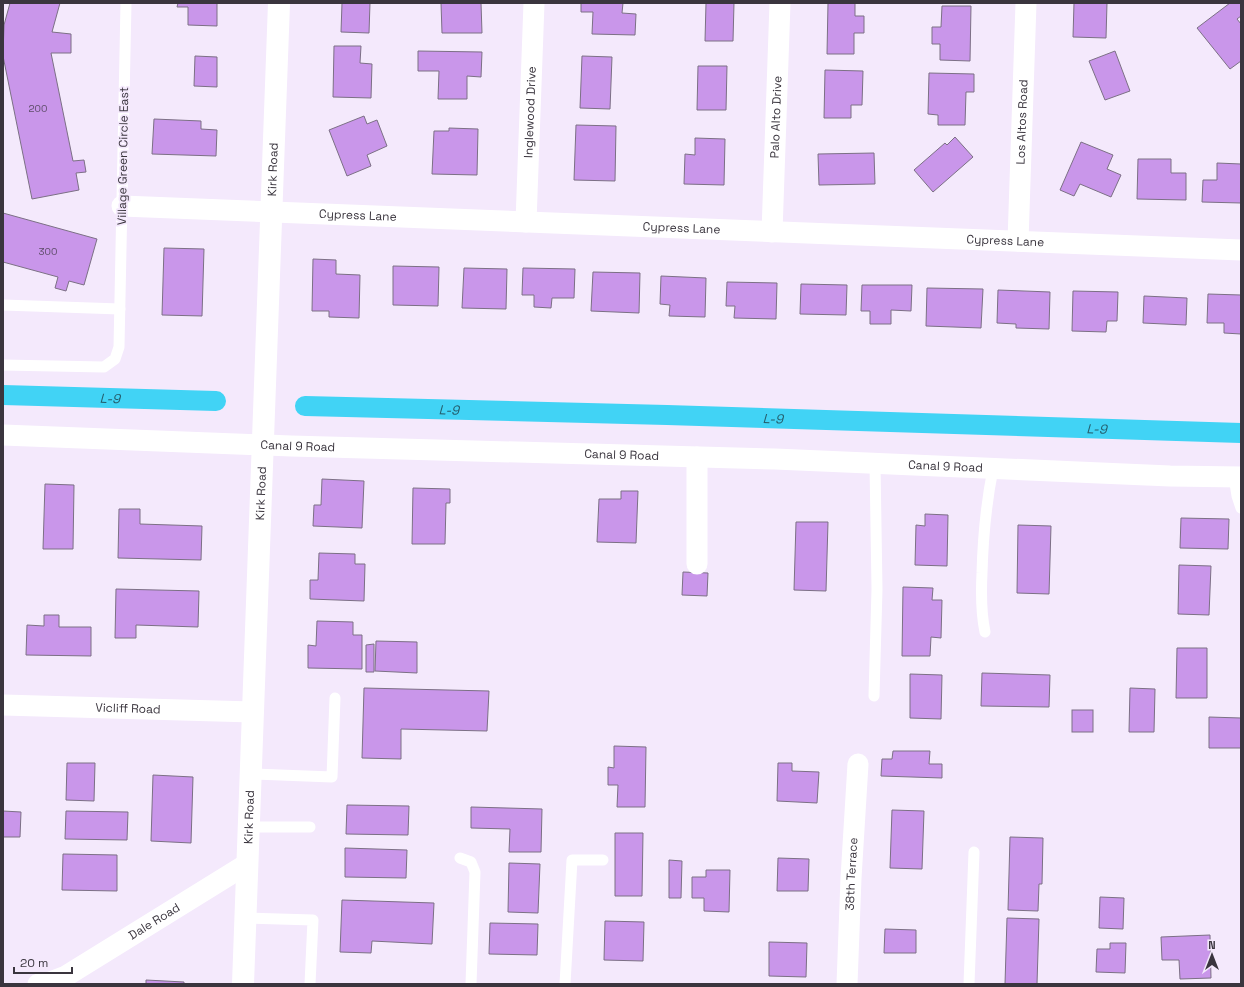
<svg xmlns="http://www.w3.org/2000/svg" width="1244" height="987" viewBox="0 0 1244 987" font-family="'Space Grotesk',sans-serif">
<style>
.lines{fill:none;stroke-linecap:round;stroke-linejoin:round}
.canal{stroke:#41d3f5;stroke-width:20}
.building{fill:#c996ea;stroke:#7c7085}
.lane{stroke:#fff;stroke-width:11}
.street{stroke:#fff;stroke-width:21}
.secondary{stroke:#fff;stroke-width:22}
.labels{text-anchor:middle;stroke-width:3.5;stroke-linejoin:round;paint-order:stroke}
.number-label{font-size:10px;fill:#5e4d69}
.street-label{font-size:12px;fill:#3a353e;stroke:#f4e9fc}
.water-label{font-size:13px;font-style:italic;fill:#255e6d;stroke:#f4e9fc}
</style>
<rect width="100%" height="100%" fill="#f4e9fc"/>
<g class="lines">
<g class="canal">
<path id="s1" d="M3 395 216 401"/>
<path id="s2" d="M305 406 667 415 1241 433"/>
</g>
</g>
<g class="building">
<path d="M10 3H60L52 32 71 34V53H51L73 161 84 160 86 172 76 173 79 190 32 199 3 56 4 25Z"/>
<path d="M178 3H217V26L188 25V7H177Z"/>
<path d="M342 3H370L369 33 341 32Z"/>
<path d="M441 3H481L482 33H442Z"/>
<path d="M581 3H623L622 13 636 14 635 35 592 34 593 12H581Z"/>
<path d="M706 3H734L733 41H705Z"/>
<path d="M828 3H855V16H864V33H854V54H827Z"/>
<path d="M1074 3H1107L1106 38 1073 37Z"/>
<path d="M1230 3H1241V16L1237 19 1241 24V61L1230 69 1197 28Z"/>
<path d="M942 6H971L970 61 940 60V44H932V27H941Z"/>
<path d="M334 46H361L360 63 372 64 371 98 333 97Z"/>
<path d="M418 51 482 52 481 77 467 76V99H438L439 71H418Z"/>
<path d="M1115 51 1130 91 1105 100 1089 61Z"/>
<path d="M195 56 217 57V87L194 86Z"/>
<path d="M582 56 612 57 610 109 580 108Z"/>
<path d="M698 66H727L726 110H697Z"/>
<path d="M825 70 863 71 862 105H851V118H824Z"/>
<path d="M929 73 974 74V92H966L965 125H938V115L928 114Z"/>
<path d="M364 116 367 124 377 120 387 146 367 155 371 166 347 176 329 130Z"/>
<path d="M154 119 201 121V129L217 130 216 156 152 154Z"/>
<path d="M576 125 616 126 615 181 574 180Z"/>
<path d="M449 128 478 129 477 175 432 174 434 131H449Z"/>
<path d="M955 137 973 157 933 192 914 170 945 143 947 145Z"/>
<path d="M695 138 725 139 724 185 684 184 685 154 695 155Z"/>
<path d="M1081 142 1113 155 1107 169 1121 175 1111 197 1080 184 1074 196 1060 190Z"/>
<path d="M874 153 875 184 819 185 818 154Z"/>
<path d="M1138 159H1171V173H1186V200L1137 199Z"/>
<path d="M1217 163 1241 164V203L1202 202 1203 180H1217Z"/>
<path d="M3 213 97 239 84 285 69 281 66 291 55 288 58 277 3 262Z"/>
<path d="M164 248 204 249 202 316 162 315Z"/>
<path d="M313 259 336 260V274L360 275 359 318 329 317V311H312Z"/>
<path d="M393 266 439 267 438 306 393 305Z"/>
<path d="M464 268 507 269 506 309 462 308Z"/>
<path d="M523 268 575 269 574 298H552L551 308 534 307V295H522Z"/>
<path d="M593 272 640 273 639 313 591 311Z"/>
<path d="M661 276 706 278 705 317 669 316 670 305 660 304Z"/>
<path d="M727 282 777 283 776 319 734 318 735 306H726Z"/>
<path d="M801 284 847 285 846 315 800 314Z"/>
<path d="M862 285H912L911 311 891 310V324H870V311H861Z"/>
<path d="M927 288 983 289 981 328 926 326Z"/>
<path d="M998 290 1050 292 1049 329 1016 328V324L997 323Z"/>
<path d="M1073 291 1118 292 1117 321H1107L1106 332 1072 331Z"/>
<path d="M1208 294 1241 295V334L1224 333V323H1207Z"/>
<path d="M1144 296 1187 298 1186 325 1143 323Z"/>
<path d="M322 479 364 481 362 528 313 526 314 505H321Z"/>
<path d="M45 484 74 485 73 549H43Z"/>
<path d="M413 488 450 489V503H446L445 544H412Z"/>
<path d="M621 491H638L636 543 597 542 599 499H621Z"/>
<path d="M119 509H140V524L202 526 201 560 118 558Z"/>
<path d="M925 514 948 515 947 566 915 565 916 525 925 526Z"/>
<path d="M1181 518 1229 519 1228 549 1180 548Z"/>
<path d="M796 522H828L826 591 794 590Z"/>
<path d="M1018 525 1051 526 1049 594 1017 593Z"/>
<path d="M319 553 355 554V564H365L364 601 310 599V580H318Z"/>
<path d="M1179 565 1211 566 1209 615 1178 614Z"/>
<path d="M683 572 708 573 707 596 682 595Z"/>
<path d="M903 587 933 588 932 600H942L941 638 931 637 930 656H902Z"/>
<path d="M116 589 199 591 198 627 136 625V638H115Z"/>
<path d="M44 615H59V627H91V656L26 655 27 625 44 626Z"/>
<path d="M317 621 353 622V635H362V669L308 668V645L316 646Z"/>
<path d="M376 641 417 642V673L375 671Z"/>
<path d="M374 644V672H366V645Z"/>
<path d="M1177 648H1207V698H1176Z"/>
<path d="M982 673 1050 675 1049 707 981 706Z"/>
<path d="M910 674 942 675 941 719 910 718Z"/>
<path d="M364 688 489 691 487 731 401 729V759L362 758Z"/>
<path d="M1130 688 1155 689 1154 732H1129Z"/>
<rect x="1072" y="710" width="21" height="22"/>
<path d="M1209 717 1241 718V748H1209Z"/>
<path d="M614 746 646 747 645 807H617L618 785H608V767L614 768Z"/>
<path d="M893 751H930L929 764H942V778L881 776 882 759H892Z"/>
<path d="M67 763H95L94 801 66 800Z"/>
<path d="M778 763H792V771L819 772 817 803 777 801Z"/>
<path d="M153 775 193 777 191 843 151 841Z"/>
<path d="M347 805 409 806 408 835 346 834Z"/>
<path d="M471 807 542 809 541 852H509L510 829 471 828Z"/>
<path d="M892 810 924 811 922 869 890 868Z"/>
<path d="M3 811 21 812 20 837H3Z"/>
<path d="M66 811 128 812 127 840 65 839Z"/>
<path d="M615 833H643L642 896H615Z"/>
<path d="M1010 837 1043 838 1042 884H1039L1038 911 1008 910Z"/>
<path d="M345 848 407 850 406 878 345 877Z"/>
<path d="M63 854 117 855V891L62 890Z"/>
<path d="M778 858 809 859 808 891H777Z"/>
<path d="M669 860 682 861 681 898H669Z"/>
<path d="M509 863 540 864 538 913 508 912Z"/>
<path d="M706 870H730L729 912 704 911V898H692V877H706Z"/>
<path d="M1100 897 1124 898 1123 929 1099 928Z"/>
<path d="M342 900 434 903 432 944 372 941 371 953 340 952Z"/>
<path d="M1007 918 1039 919 1037 984H1005Z"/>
<path d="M605 921 644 922 643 961 604 960Z"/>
<path d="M490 923 538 924 537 955 489 954Z"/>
<path d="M885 929 916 930V953H884Z"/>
<path d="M1210 935 1211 978 1180 979 1179 960H1162L1161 937Z"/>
<path d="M769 942 807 943 806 977 769 976Z"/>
<path d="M1110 943H1126L1125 973 1096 972 1097 949H1110Z"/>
<path d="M146 980 184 982V984H146Z"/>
</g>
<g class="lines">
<g class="lane">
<path d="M3 305 120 309"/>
<path d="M3 365 104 367 115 359 119 347 126 3"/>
<path d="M1234 477 1237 496 1241 508"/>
<path d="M985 632C981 613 981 593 982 573 983 537 986 504 993 469"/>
<path d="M874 696 877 589 875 464"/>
<path d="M251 774 332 777 335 698"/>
<path d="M249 827H310"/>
<path d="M460 858 471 862 475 872 471 984"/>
<path d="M245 918 313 920 310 984"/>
<path d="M565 984 572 860H603"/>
<path d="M969 984 974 852"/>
</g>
<g class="street">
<path id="s3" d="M122 206 1241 250"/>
<path id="s4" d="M526 222 534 3"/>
<path id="s5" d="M772 232 780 3"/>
<path id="s6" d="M1018 241 1026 3"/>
<path id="s7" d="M3 435 291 446 775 459 1170 476 1241 477"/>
<path d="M697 457V564"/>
<path id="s8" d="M3 705 253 712"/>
<path id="s9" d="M38 984 50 982 66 976 247 864"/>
<path id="s10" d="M847 984 851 878 858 764"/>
</g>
<path class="secondary" id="s11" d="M243 984 279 3"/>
</g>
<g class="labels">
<g class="number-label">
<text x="38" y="112">200</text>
<text x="48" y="255">300</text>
</g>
<g class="street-label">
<text dy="4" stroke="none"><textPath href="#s4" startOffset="110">Inglewood Drive</textPath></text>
<text dy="4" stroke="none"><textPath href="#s5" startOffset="115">Palo Alto Drive</textPath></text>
<text dy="4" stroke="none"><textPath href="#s6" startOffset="119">Los Altos Road</textPath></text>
<text transform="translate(123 156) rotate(-89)" y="4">Village Green Circle East</text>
<text dy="4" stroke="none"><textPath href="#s11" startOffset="815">Kirk Road</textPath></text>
<text dy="4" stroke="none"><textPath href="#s3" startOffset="236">Cypress Lane</textPath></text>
<text dy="4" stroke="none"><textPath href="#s3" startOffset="560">Cypress Lane</textPath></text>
<text dy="4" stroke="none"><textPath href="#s3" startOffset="884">Cypress Lane</textPath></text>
<text dy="4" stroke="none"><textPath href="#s7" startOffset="295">Canal 9 Road</textPath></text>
<text dy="4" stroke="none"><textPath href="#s7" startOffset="619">Canal 9 Road</textPath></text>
<text dy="4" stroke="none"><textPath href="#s7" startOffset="943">Canal 9 Road</textPath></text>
<text dy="4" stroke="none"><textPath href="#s11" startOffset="491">Kirk Road</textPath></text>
<text dy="4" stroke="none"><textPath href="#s8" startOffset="125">Vicliff Road</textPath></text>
<text dy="4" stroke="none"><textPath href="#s11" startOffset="167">Kirk Road</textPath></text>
<text dy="4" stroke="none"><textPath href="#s10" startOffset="110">38th Terrace</textPath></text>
<text dy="4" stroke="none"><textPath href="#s9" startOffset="133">Dale Road</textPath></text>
</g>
<g class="water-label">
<text dy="5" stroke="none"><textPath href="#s1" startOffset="107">L-9</textPath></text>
<text dy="5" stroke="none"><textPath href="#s2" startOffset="144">L-9</textPath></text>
<text dy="5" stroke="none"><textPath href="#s2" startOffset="468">L-9</textPath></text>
<text dy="5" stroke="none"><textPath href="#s2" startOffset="792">L-9</textPath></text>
</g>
</g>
<rect width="1244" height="987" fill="none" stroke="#3a353e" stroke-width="8"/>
<g transform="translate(1212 955)" stroke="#f4e9fc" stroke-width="3" paint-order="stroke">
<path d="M0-3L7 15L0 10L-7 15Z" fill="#3a353e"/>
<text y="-6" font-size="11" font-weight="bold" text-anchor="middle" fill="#3a353e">N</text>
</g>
<path d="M14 967v6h58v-6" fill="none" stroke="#3a353e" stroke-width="2"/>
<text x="20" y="967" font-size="12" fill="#3a353e" stroke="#f4e9fc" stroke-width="3" paint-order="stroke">20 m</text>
</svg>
